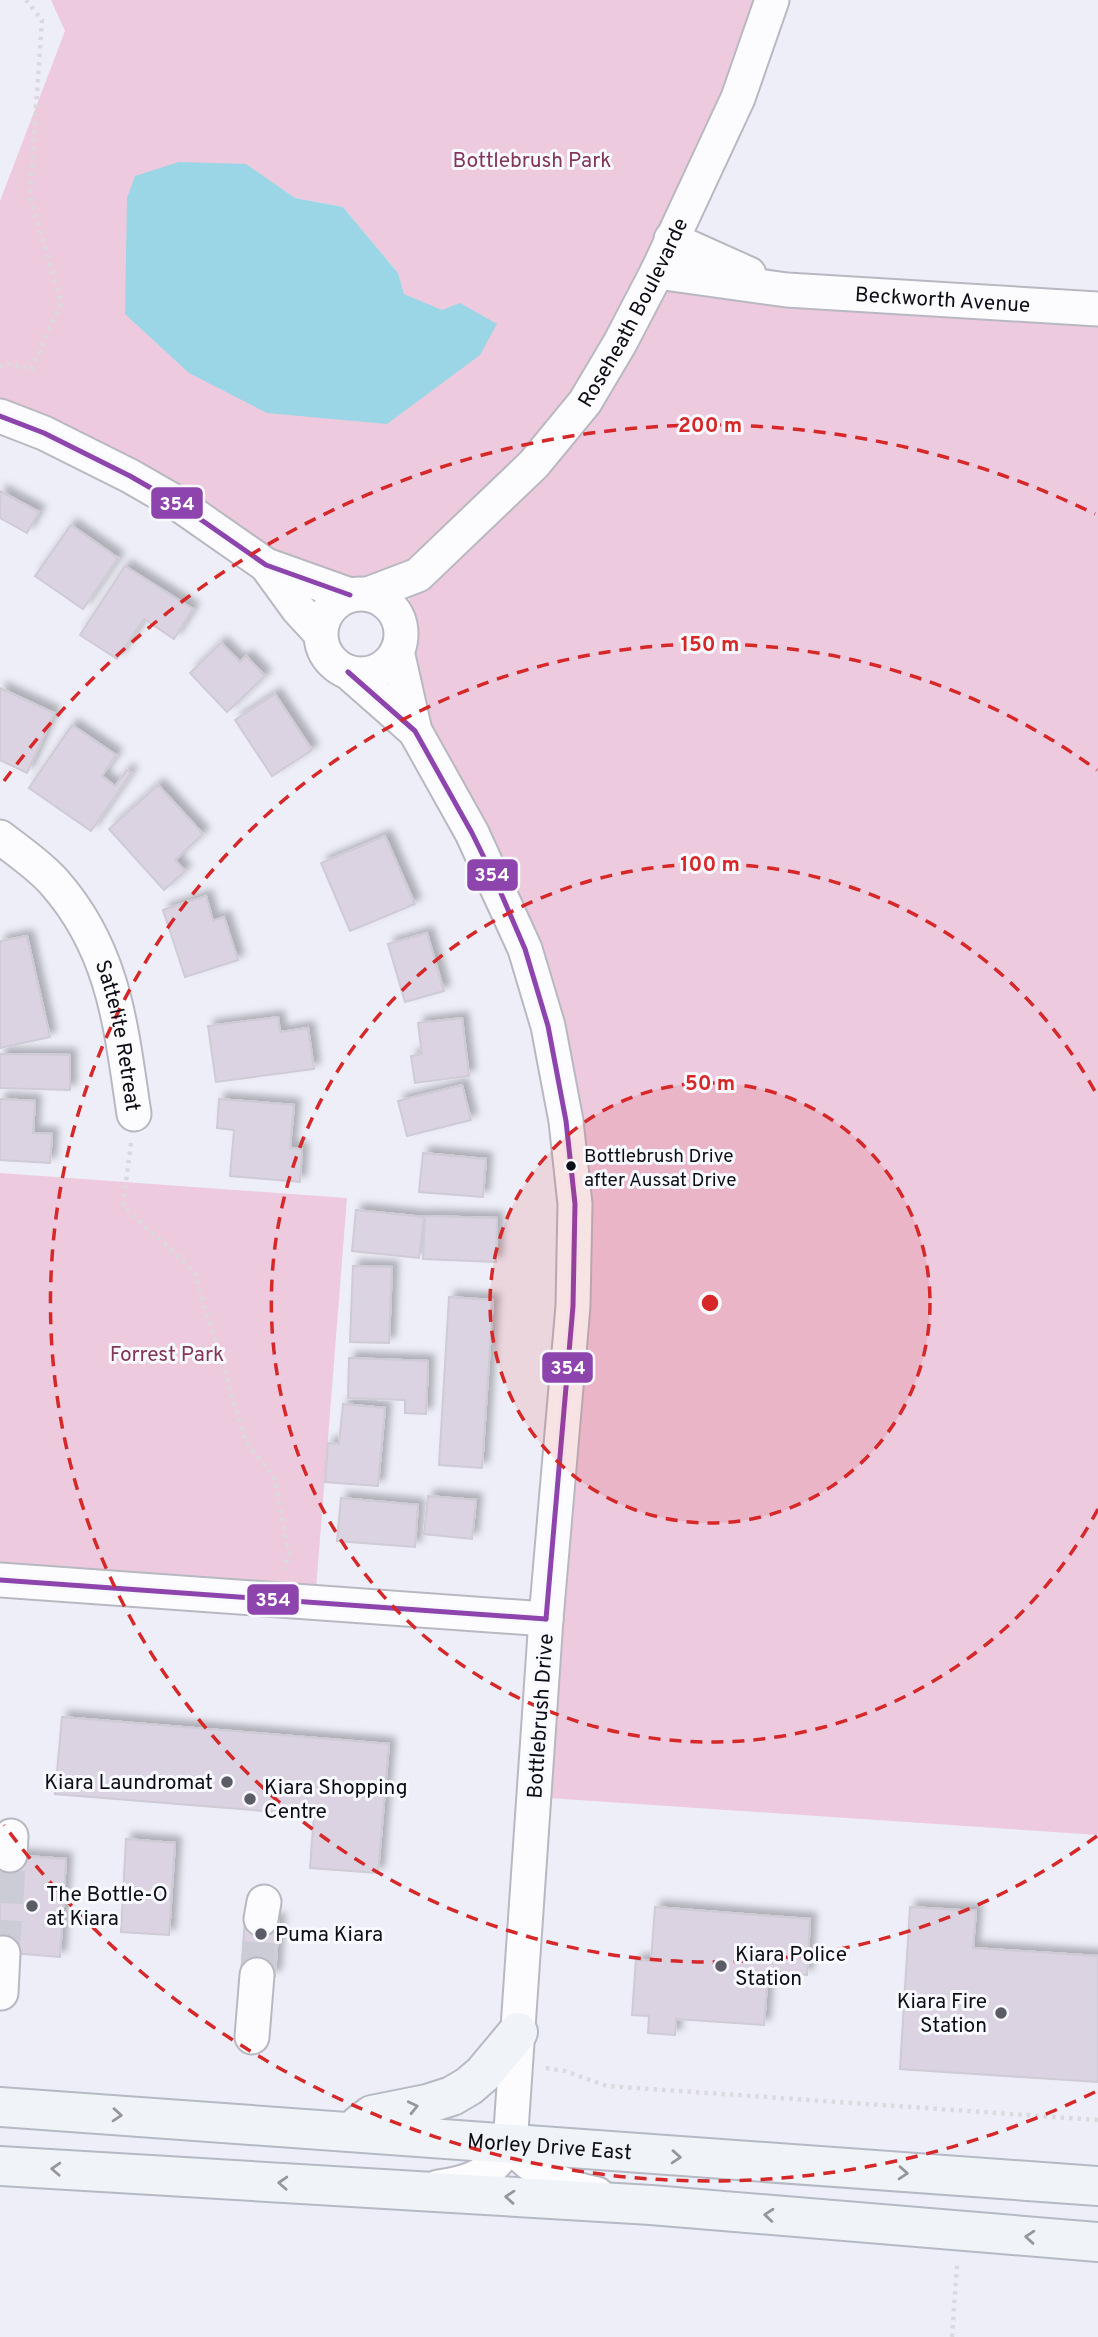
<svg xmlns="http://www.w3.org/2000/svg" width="1098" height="2337" viewBox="0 0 1098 2337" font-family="Overpass,sans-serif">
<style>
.green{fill:#edcadd;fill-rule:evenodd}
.water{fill:#9ad6e6}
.building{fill:#dbd3e2;stroke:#cfcbd5;stroke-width:2;filter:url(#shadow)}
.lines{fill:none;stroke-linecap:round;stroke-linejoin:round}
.minor-tunnel{stroke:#ccccd6;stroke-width:33;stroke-dasharray:33 17;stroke-linecap:butt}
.minor-casing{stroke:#b8b8c2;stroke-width:37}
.major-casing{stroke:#b4b9c3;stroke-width:42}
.path{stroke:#dadade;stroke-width:4.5;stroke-dasharray:3.5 5;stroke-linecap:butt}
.minor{stroke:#fcfcfe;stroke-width:33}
.major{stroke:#f0f3f7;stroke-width:38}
.bus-1-casing{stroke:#f8f9ff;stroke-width:10}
.bus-1{stroke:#8e44ad;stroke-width:5}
.oneway{stroke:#95979d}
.ring{fill:none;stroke:#d62828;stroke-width:3.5;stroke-dasharray:12 9}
.bus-dot{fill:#0d0d17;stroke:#f8f9ff;stroke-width:2.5}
.poi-dot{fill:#5c5c66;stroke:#f8f9ff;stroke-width:2.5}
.labels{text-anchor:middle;stroke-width:6;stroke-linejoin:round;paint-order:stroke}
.bus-label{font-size:19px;fill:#0d0d17;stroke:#f8f9ff;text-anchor:start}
.park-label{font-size:21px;fill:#83355b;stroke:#f8f9ff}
.street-label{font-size:21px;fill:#0d0d17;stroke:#f8f9ff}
.poi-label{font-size:21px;fill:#0d0d17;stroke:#f8f9ff;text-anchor:start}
.centre{fill:#d62828;stroke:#f8f9ff;stroke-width:3.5}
.ring-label{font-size:21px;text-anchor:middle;font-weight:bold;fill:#d62828;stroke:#f8f9ff;stroke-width:6;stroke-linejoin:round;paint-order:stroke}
.line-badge{stroke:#f8f9ff;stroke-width:2.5}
.badge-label{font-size:19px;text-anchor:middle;font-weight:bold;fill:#fff}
</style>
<defs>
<filter id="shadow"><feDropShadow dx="6" dy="-6" stdDeviation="3.5" flood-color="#0004"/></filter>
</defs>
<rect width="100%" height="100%" fill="#eeeef8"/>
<g class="green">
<path d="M51 0H772L658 272 1098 309V1835L534 1797 573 1306 548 1026 415 731 400 624 418 576 351 598 0 416V201L65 31ZM245 164 295 198 343 207 398 273 404 294 442 311 127 243V198Z"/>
<path d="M0 1173 347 1198 315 1602 0 1580Z"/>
</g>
<path class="water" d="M179 162 246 164 295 198 343 207 398 273 404 294 442 310 460 303 497 324 480 355 387 424 267 413 189 373 125 314 127 198 135 176Z"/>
<g class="building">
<path d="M0 491 39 512 27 533 0 518Z"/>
<path d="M71 525 118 558 83 609 35 576Z"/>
<path d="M125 566 193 609 174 639 144 619 117 659 80 635Z"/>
<path d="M221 643 240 662 246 656 265 676 227 712 190 673Z"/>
<path d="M0 688 54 713 27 773 0 760Z"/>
<path d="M275 694 312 750 272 776 235 720Z"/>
<path d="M72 725 116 755 102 776 115 786 127 770 131 773 91 831 29 788Z"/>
<path d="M158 785 203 834 175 860 185 871 164 890 109 829Z"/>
<path d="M385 836 415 904 350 931 321 863Z"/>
<path d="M206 896 213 921 224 917 238 960 185 977 163 910Z"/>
<path d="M427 933 444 991 405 1002 388 944Z"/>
<path d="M27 936 50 1037 0 1048V941Z"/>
<path d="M278 1017 280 1032 308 1028 314 1069 216 1082 208 1026Z"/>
<path d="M462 1018 469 1076 415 1083 411 1056 422 1054 418 1023Z"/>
<path d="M0 1054 70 1055V1090L0 1088Z"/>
<path d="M462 1085 471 1120 407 1136 398 1101Z"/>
<path d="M0 1099 35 1101 33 1133 52 1134 50 1163 0 1160Z"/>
<path d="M219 1099 294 1105 290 1148 302 1149 300 1182 230 1176 234 1130 217 1128Z"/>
<path d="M423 1153 486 1159 483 1197 419 1192Z"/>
<path d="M356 1210 424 1217 419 1258 352 1251Z"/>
<path d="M425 1216 497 1218 496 1262 423 1259Z"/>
<path d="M353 1266 392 1267 389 1343 350 1342Z"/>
<path d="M449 1297 493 1300 482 1468 439 1465Z"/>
<path d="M349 1358 428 1361 426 1414 405 1413V1400L348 1398Z"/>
<path d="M343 1404 385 1408 378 1486 325 1482 328 1443 339 1444Z"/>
<path d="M428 1496 476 1500 472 1539 424 1534Z"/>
<path d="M341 1498 418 1505 415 1547 337 1541Z"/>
<path d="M62 1717 389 1744 378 1873 310 1868 314 1815 55 1794Z"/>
<path d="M126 1839 175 1843 169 1935 121 1932Z"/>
<path d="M0 1854 66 1859 60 1957 0 1952Z"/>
<path d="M655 1907 810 1919 807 1975 768 1971 764 2025 676 2019 675 2035 648 2033 649 2016 632 2015 636 1960 651 1961Z"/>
<path d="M910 1907 976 1911 973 1948 1098 1956V2082L900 2069Z"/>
<path d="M245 1918 279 1920 275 1976 241 1974Z"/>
</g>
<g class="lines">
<g class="minor-tunnel">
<path d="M3 1953 10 1855"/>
<path d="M257 1975 261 1919"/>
</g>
<defs>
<g id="minor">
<path d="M671 239 749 274"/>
<path id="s1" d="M657 272 787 290 1098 309"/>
<path d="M0 416 44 433 130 476 177 503 266 565 350 595"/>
<path d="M266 565 298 609 320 633"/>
<circle cx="361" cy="634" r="40"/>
<path id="s2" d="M368 594 418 575 534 464 585 402 620 343 657 272 738 98 772 0"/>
<path d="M397 651 415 731 472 833 525 949 548 1026 566 1121 575 1204 573 1306 546 1619 510 2145C489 2175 474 2182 438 2187"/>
<path d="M348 672 415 731"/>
<path id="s3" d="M0 837C18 851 39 865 54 882 115 951 121 1028 134 1114"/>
<path d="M0 1580 546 1619"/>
<path d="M10 1855 11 1836"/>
<path d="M261 1919 264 1902"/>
<path d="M1 1993 3 1953"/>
<path d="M252 2037 257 1975"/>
<path d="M510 2145C536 2172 560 2187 597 2194"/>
</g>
<g id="major">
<path id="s4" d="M0 2107 1098 2186"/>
<path d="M359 2125 372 2115 427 2104 452 2096 469 2086 483 2074 518 2032"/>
<path d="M0 2166 651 2205 1098 2242"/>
</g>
</defs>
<use href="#minor" class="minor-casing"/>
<use href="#major" class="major-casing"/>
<g class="path">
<path d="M0 367 4 363 32 369 61 302 30 196 42 20 26 0"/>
<path d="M131 1143 123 1206 194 1271 246 1442 274 1477 289 1554 284 1569"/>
<path d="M546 2068 565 2071 607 2086 1098 2120"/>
<path d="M952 2337 957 2265"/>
</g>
<use href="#minor" class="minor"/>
<use href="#major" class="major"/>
<defs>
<g id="bus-1">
<path d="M0 416 44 433 130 476 177 503 266 565 350 595"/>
<path d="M348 672 415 731 472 833 497 884 525 949 548 1026 566 1121 575 1204 573 1306 546 1619"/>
<path d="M0 1580 546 1619"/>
</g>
</defs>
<use href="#bus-1" class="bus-1-casing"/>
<use href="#bus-1" class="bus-1"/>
</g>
<defs><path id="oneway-chevron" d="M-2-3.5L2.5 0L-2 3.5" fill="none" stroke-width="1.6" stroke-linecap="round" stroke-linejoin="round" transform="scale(1.75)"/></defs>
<g class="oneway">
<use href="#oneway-chevron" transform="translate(413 2107) rotate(-13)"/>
<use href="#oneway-chevron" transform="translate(117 2115) rotate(4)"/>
<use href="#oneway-chevron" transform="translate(676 2157) rotate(4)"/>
<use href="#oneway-chevron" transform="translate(56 2169) rotate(-177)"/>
<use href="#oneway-chevron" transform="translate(903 2173) rotate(4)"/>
<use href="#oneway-chevron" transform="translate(283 2183) rotate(-177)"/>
<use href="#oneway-chevron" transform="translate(510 2197) rotate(-176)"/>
<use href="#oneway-chevron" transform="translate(769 2215) rotate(-175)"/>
<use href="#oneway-chevron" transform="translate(1030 2237) rotate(-176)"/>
</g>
<circle cx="710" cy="1303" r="220" fill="#d62828" fill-opacity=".12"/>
<g class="ring">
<circle cx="710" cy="1303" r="220"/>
<path d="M1098 1509A439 439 0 1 1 1098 1097"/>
<path d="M1097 1836A659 659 0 1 1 1097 770"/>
<path d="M1095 2092A878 878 0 0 1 4 1825M4 781A878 878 0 0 1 1095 514"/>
</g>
<circle class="bus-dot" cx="571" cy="1166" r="6"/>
<g class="poi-dot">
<circle cx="227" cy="1782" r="7"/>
<circle cx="250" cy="1799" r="7"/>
<circle cx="32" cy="1906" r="7"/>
<circle cx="261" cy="1934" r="7"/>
<circle cx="721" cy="1966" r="7"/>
<circle cx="1001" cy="2013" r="7"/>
</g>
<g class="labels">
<g class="bus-label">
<text x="584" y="1162">Bottlebrush Drive<tspan x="584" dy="24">after Aussat Drive</tspan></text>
</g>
<g class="park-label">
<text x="532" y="167">Bottlebrush Park</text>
<text x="167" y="1361">Forrest Park</text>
</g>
<g class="street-label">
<text dy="7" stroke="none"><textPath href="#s1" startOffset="287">Beckworth Avenue</textPath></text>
<text dy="7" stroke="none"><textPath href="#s2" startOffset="396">Roseheath Boulevarde</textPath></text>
<text dy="7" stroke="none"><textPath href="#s3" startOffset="240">Sattelite Retreat</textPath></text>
<text transform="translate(540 1716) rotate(-86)" y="7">Bottlebrush Drive</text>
<text dy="7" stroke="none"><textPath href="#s4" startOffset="551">Morley Drive East</textPath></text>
</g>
<g class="poi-label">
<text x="213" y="1789" text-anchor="end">Kiara Laundromat</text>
<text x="264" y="1794">Kiara Shopping<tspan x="264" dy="24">Centre</tspan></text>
<text x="46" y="1901">The Bottle-O<tspan x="46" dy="24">at Kiara</tspan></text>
<text x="275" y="1941">Puma Kiara</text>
<text x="735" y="1961">Kiara Police<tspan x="735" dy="24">Station</tspan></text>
<text x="987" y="2008" text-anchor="end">Kiara Fire<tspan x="987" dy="24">Station</tspan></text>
</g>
</g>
<circle cx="710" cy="1303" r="10" class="centre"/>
<g class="ring-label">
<text x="710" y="432">200 m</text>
<text x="710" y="651">150 m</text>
<text x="710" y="871">100 m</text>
<text x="710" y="1090">50 m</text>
</g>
<g class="line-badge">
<rect x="150" y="486" width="54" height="34" rx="7" fill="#8e44ad"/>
<rect x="466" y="858" width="53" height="34" rx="7" fill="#8e44ad"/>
<rect x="541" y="1351" width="53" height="33" rx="7" fill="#8e44ad"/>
<rect x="246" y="1583" width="54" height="33" rx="7" fill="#8e44ad"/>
</g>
<g class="badge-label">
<text x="177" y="510">354</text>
<text x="492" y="881">354</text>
<text x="568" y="1374">354</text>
<text x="273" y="1606">354</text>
</g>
</svg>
